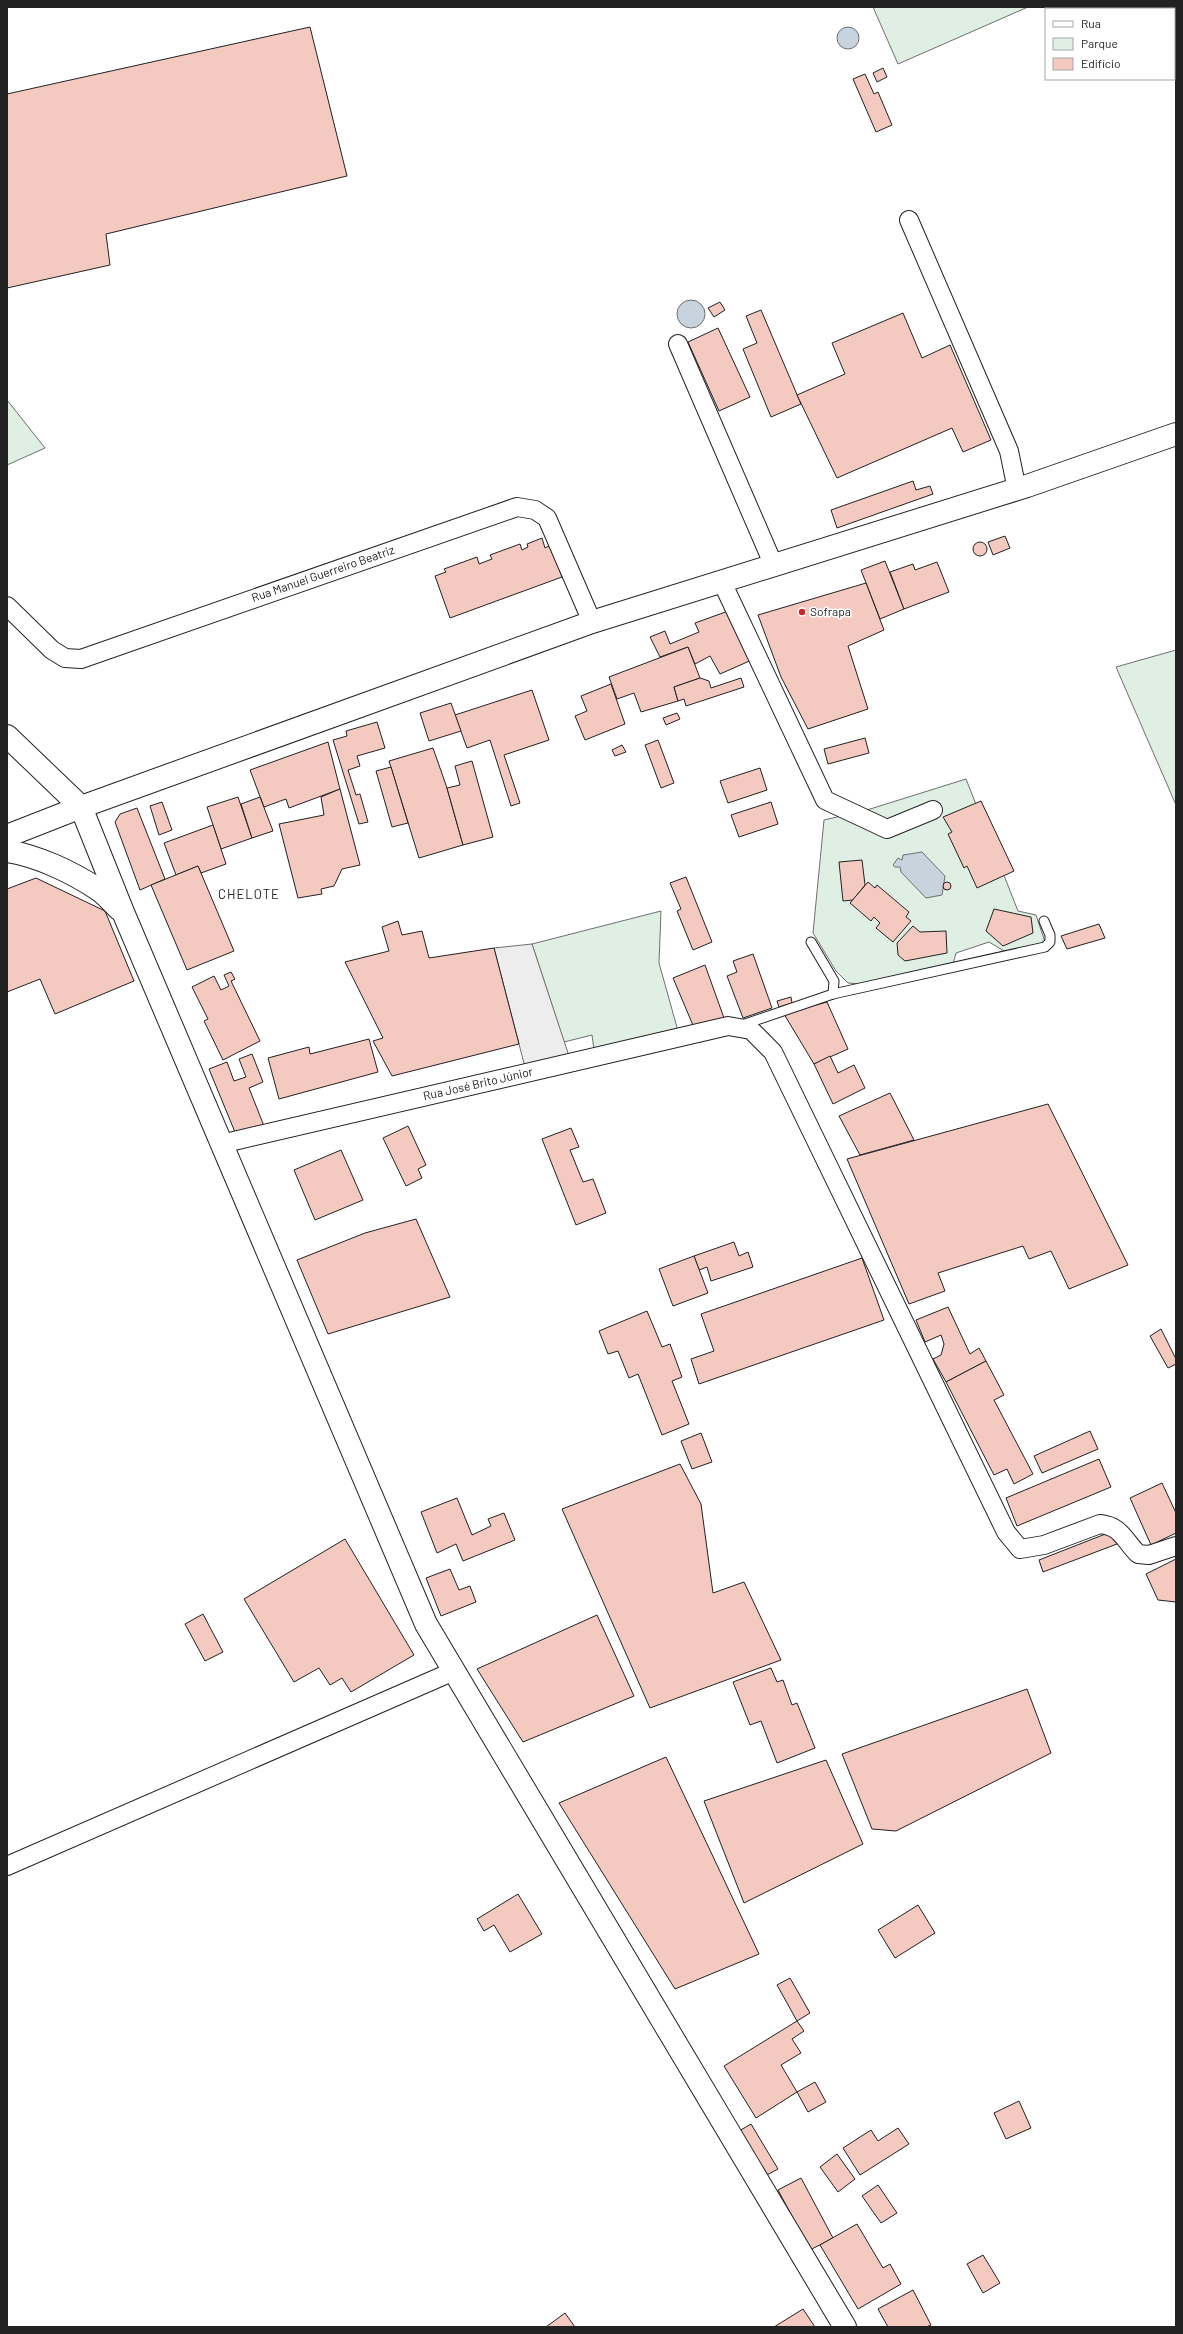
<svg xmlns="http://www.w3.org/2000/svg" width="1183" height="2334" viewBox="0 0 1183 2334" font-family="Barlow,sans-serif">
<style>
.green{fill:#e0efe3;stroke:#6f6f6f}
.parking{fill:#ededed;stroke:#6f6f6f}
.water{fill:#c7d3dd;stroke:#6f6f6f}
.building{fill:#f3c9c0;stroke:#222}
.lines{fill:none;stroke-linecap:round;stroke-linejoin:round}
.lane-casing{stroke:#222;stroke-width:11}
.street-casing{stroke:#222;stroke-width:20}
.secondary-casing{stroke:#222;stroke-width:24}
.primary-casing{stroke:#222;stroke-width:24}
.lane{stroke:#fff;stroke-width:9}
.street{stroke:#fff;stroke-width:18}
.secondary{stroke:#fff;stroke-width:22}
.primary{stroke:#fff;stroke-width:22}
.poi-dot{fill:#c62828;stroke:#fff;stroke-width:1.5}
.labels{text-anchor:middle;stroke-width:3;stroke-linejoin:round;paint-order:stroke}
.street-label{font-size:12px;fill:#222;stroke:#fff}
.poi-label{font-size:12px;fill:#222;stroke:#fff;text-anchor:start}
.neighbourhood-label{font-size:13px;letter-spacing:1px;fill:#222;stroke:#fff}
</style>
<rect width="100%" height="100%" fill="#fff"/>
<g class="green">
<path d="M873 7H1028L898 64Z"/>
<path d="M7 400 45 448 7 465Z"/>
<path d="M1176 650V805L1116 667Z"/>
<path d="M966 779 1018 911 1036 915 1045 942 1006 952 989 942 956 953 952 968 870 985 848 983 836 971 813 933 824 820 867 810Z"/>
<path d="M661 911 659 963 678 1031 594 1050 592 1035 564 1042 532 944Z"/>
</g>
<path class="parking" d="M532 944 571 1062 526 1071 494 948Z"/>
<g class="water">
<circle cx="848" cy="38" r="11"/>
<circle cx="691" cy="314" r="14"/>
<path d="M922 852 945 876 942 895 926 898 901 872 900 867H895L893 865 898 858 902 860 903 855Z"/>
</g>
<g class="building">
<path d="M1125 7H1176V19L1174 20V9H1122Z"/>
<path d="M310 27 347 176 106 234 110 265 7 288V94Z"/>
<path d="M883 68 887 77 877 82 873 73Z"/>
<path d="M865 74 874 94 878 92 892 125 876 132 853 79Z"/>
<path d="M720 302 725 310 714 317 708 308Z"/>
<path d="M761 310 801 404 771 417 743 349 757 343 746 316Z"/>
<path d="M903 313 922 358 950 345 991 440 963 452 952 428 837 478 797 395 845 374 832 343Z"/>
<path d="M718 328 750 397 719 411 688 342Z"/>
<path d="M913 481 916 490 930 486 933 494 837 528 831 510Z"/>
<path d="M1005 536 1010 548 993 555 988 542Z"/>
<path d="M542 538 545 548 551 545 562 577 450 618 435 576 446 572 444 569 477 557 479 564 492 559 490 555 520 544 522 550 528 547 527 544Z"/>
<circle cx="980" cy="549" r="7"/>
<path d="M885 561 904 609 880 619 861 570Z"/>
<path d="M937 562 949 592 904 609 890 572 913 564 915 570Z"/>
<path d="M866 583 884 630 848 646 868 709 808 729 781 677 758 615Z"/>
<path d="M731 610 754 659 720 674 710 656 695 664 688 647 660 657 650 637 665 631 670 644 699 632 695 623Z"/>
<path d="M688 647 700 678 674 687 678 701 641 712 634 693 617 699 609 677Z"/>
<path d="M700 678 709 681 711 688 741 678 744 687 686 706 684 699 678 701 674 687Z"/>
<path d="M611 684 625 724 585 740 575 716 587 711 581 696Z"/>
<path d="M532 690 549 740 504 755 520 803 511 806 490 740 467 748 455 715Z"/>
<path d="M451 703 461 731 429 741 420 713Z"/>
<path d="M677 713 680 719 666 725 663 718Z"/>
<path d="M377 722 385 748 357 756 360 766 348 770 356 795 360 794 368 822 359 824 333 740 347 736 346 731Z"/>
<path d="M865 738 869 753 828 764 824 749Z"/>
<path d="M658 740 674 783 661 788 645 745Z"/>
<path d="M328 742 340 789 289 808 286 799 264 807 250 770Z"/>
<path d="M622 745 626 752 615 756 612 750Z"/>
<path d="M433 748 447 788 463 845 419 858 389 761Z"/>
<path d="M472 761 493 837 463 845 447 788 460 785 455 766Z"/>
<path d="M391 767 408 823 392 827 376 771Z"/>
<path d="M760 768 767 790 728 803 720 781Z"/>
<path d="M340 789 360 865 342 869 334 886 321 889 322 894 298 898 279 824 324 815 321 797Z"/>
<path d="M238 797 252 838 221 849 207 807Z"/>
<path d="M260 797 273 831 252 838 241 804Z"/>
<path d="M981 801 1014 871 977 888 967 866 964 868 948 834 952 832 943 817Z"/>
<path d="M162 802 172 830 159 835 150 806Z"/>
<path d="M771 802 778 824 739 837 731 815Z"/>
<path d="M137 808 165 879 140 890 115 822 120 814Z"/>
<path d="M213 825 226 864 201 873 198 866 176 875 164 843Z"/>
<path d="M862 860 865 885 853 900 843 901 839 862Z"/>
<path d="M198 866 234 951 187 970 151 885Z"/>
<path d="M686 877 712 942 693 950 677 911 681 909 670 883Z"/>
<path d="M36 878 105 911 134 981 55 1014 40 979 7 992V889Z"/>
<path d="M868 882 875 888 877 885 909 912 906 917 911 921 893 942 876 928 880 923 874 917 871 921 850 903Z"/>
<circle cx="947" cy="886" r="4"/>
<path d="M994 909 1031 917 1033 933 1003 946 986 931Z"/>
<path d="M398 921 402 935 422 931 429 958 494 948 519 1044 392 1076 373 1041 383 1038 345 962 389 951 382 927Z"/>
<path d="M1099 924 1105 938 1067 949 1061 936Z"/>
<path d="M913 926 920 932 946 931 947 953 905 961 898 955 897 943Z"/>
<path d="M753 954 772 1008 743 1018 727 976 737 972 733 961Z"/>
<path d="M705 965 724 1018 695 1030 673 978Z"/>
<path d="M231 972 235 979 231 981 260 1041 223 1060 204 1021 208 1019 192 987 214 976 221 990 229 986 224 975Z"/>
<path d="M791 997 792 1003 779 1007 777 1001Z"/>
<path d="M827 1002 848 1049 814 1064 784 1014Z"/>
<path d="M369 1039 378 1072 279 1099 268 1058 309 1047 310 1054Z"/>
<path d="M252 1054 263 1082 249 1088 264 1126 237 1137 209 1069 227 1062 234 1081 246 1077 239 1059Z"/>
<path d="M830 1056 838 1073 854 1065 865 1088 833 1104 814 1064Z"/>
<path d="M890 1093 914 1140 860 1155 839 1116Z"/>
<path d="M1048 1104 1128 1265 1069 1289 1051 1251 1029 1259 1023 1246 938 1273 945 1291 909 1304 847 1159Z"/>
<path d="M408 1126 426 1165 418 1169 422 1178 406 1186 383 1138Z"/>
<path d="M571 1128 579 1147 570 1150 583 1182 593 1179 606 1213 576 1225 542 1139Z"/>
<path d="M341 1150 363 1200 315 1220 294 1170Z"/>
<path d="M416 1219 450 1297 328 1334 297 1260 365 1233Z"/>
<path d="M734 1242 739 1256 748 1252 753 1267 711 1281 707 1267 699 1270 694 1256Z"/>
<path d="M694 1256 708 1293 673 1306 659 1269Z"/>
<path d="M862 1258 884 1320 699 1384 691 1359 714 1351 701 1314Z"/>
<path d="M948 1307 970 1354 979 1348 986 1361 946 1382 933 1359 941 1355 944 1344 941 1335 925 1342 916 1320Z"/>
<path d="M647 1311 662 1347 670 1344 682 1377 672 1381 689 1424 662 1435 638 1374 629 1378 618 1351 608 1354 599 1331Z"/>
<path d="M1161 1329 1176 1359V1364L1168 1368 1150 1336Z"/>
<path d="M986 1361 1004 1395 994 1400 1033 1474 1014 1484 1007 1469 994 1475 946 1382Z"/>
<path d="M1090 1431 1098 1449 1042 1473 1034 1456Z"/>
<path d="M701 1433 712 1462 692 1469 681 1441Z"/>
<path d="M1099 1459 1111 1487 1017 1526 1006 1498Z"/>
<path d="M680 1464 701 1504 713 1593 744 1582 781 1660 650 1708 562 1509Z"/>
<path d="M1162 1483 1176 1513V1533L1151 1545 1130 1498Z"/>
<path d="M457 1498 472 1535 491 1526 488 1519 504 1513 515 1540 463 1561 456 1544 437 1553 421 1512Z"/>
<path d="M1108 1533 1117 1544 1043 1572 1039 1560Z"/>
<path d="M345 1539 414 1655 351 1692 342 1678 330 1685 319 1668 294 1682 244 1599Z"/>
<path d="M1176 1559V1602L1158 1600 1146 1574Z"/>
<path d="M450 1569 459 1590 470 1586 476 1602 441 1616 426 1578Z"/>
<path d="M203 1614 223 1652 205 1661 185 1624Z"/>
<path d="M597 1615 634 1696 523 1742 477 1669Z"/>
<path d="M771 1668 777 1682 783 1680 792 1705 797 1703 815 1748 777 1763 761 1721 750 1725 733 1682Z"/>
<path d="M1027 1689 1051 1753 896 1831 872 1829 842 1754Z"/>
<path d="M666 1757 759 1954 675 1989 559 1803Z"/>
<path d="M826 1760 863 1844 744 1903 704 1801Z"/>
<path d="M518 1894 542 1934 510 1952 494 1925 484 1931 477 1919Z"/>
<path d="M918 1905 935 1933 895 1958 878 1930Z"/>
<path d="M790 1978 810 2013 797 2021 777 1985Z"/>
<path d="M797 2021 804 2031 792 2039 801 2053 781 2065 797 2092 756 2118 724 2066Z"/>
<path d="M815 2082 826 2102 808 2112 797 2092Z"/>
<path d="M1019 2101 1031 2128 1006 2139 994 2113Z"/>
<path d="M751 2124 778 2169 765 2176 739 2131Z"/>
<path d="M898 2128 909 2144 860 2175 843 2148 871 2130 878 2141Z"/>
<path d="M837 2154 855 2179 838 2192 820 2167Z"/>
<path d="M801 2178 833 2238 810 2250 778 2190Z"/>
<path d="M878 2185 897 2213 881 2223 862 2196Z"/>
<path d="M857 2224 883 2268 890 2264 901 2284 858 2309 820 2245Z"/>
<path d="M983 2255 1000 2283 983 2293 967 2264Z"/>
<path d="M913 2290 931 2325 926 2327H888L878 2309Z"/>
<path d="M803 2309 815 2327H774Z"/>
<path d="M565 2313 575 2327H546Z"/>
</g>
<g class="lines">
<defs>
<g id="lane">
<path d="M811 942 834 981 833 994"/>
<path d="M742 1025 833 994 1045 947 1050 942V935L1044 921"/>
</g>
<g id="street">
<path d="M909 220 1009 451 1017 490"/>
<path d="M678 344 774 566"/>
<path d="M722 582 825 800 887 829 933 810"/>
<path d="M7 606 52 650 65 658 81 659 517 507 535 510 547 518 592 622"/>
<path d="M221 1144 728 1026 751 1030 773 1052 1006 1532 1020 1549 1044 1545 1100 1524C1121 1526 1124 1540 1138 1554L1149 1555 1176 1546"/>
<path d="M7 1866 454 1671"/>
</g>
<g id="secondary">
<path d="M7 736 81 807 123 912 426 1624 845 2327"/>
<path d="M7 851C38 856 72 872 99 890 106 895 113 903 119 909"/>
</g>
<path id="primary" d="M7 836 81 807 592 622 1027 486 1176 434"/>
</defs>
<use href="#lane" class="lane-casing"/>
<use href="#street" class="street-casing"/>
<use href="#secondary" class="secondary-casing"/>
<use href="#primary" class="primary-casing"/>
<use href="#lane" class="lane"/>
<use href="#street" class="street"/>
<use href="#secondary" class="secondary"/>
<use href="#primary" class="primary"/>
</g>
<circle class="poi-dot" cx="802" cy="612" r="4"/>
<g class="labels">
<g class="street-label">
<text transform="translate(323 574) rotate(-19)" y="4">Rua Manuel Guerreiro Beatriz</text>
<text transform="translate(478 1084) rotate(-13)" y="4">Rua José Brito Júnior</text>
</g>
<g class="poi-label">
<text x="810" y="616">Sofrapa</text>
</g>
<g class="neighbourhood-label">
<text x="249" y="899">CHELOTE</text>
</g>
</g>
<rect width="1183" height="2334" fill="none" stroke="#222222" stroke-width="16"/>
<rect x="1045" y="8" width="130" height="72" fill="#ffffff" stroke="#a7a7a7"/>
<rect x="1053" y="21" width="20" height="6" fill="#ffffff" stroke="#a7a7a7"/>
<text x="1081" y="28" font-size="12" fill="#222222">Rua</text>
<rect x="1053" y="38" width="20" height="12" fill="#e0efe3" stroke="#a7a7a7"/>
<text x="1081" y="48" font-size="12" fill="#222222">Parque</text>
<rect x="1053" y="58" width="20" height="12" fill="#f3c9c0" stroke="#a7a7a7"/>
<text x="1081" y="68" font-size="12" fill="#222222">Edifício</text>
</svg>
